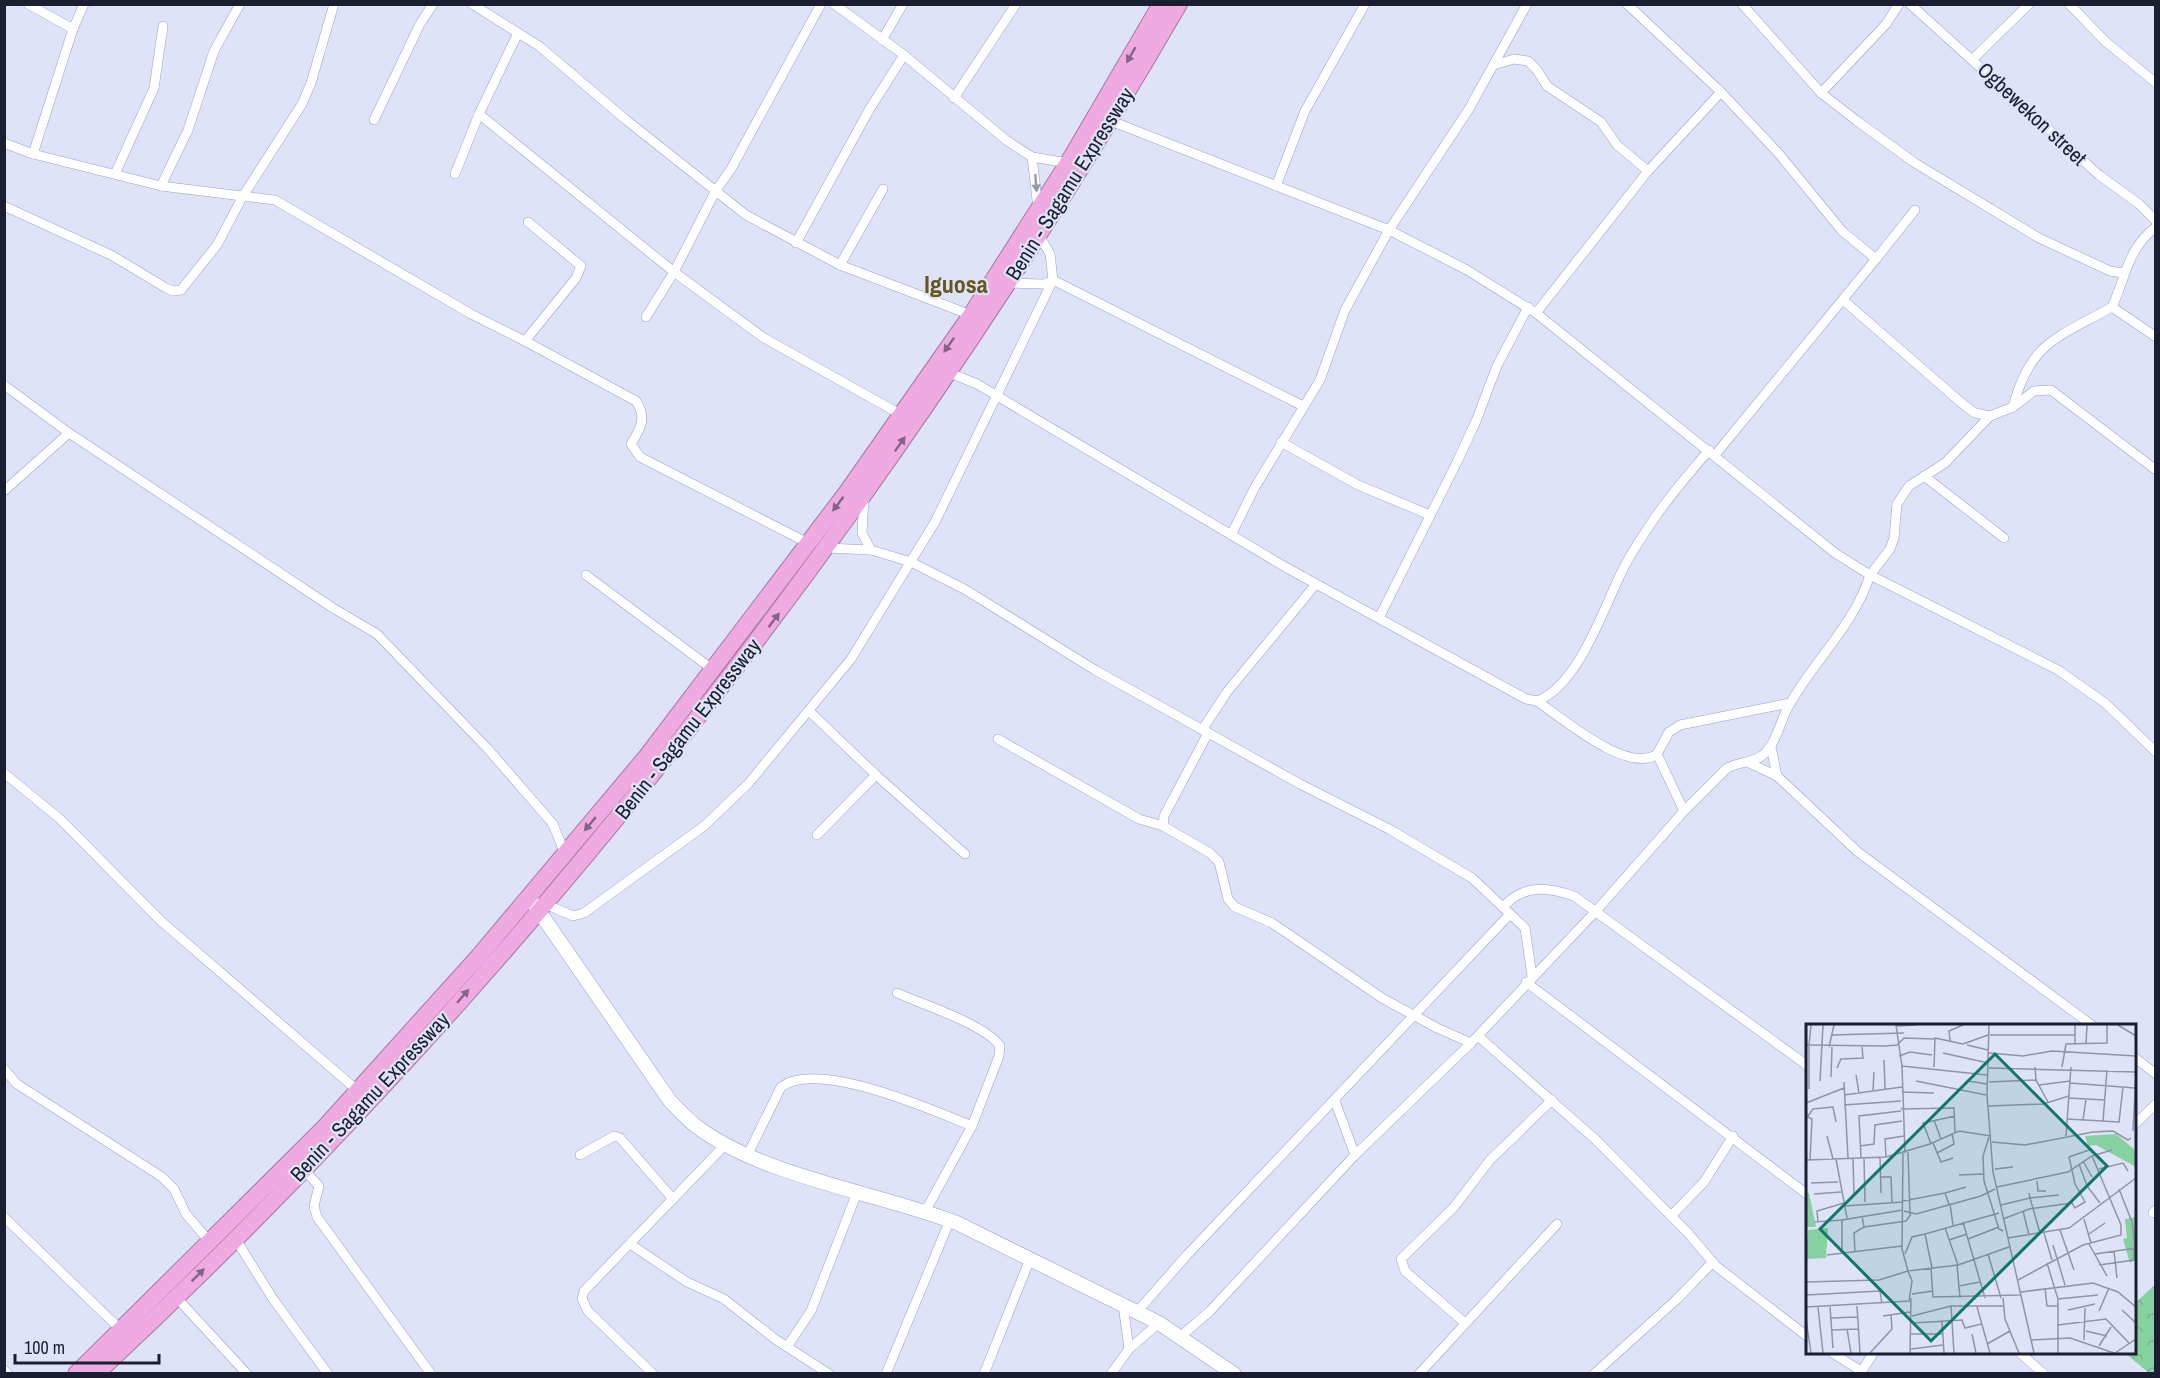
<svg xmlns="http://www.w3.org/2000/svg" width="2160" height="1378" viewBox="0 0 2160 1378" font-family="'Archivo Narrow',sans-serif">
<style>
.forest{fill:url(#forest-crowns)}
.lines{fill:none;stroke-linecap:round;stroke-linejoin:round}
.street-casing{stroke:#95a0d0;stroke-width:10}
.secondary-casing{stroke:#95a0d0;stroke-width:15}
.highway-casing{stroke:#a479a3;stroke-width:18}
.street{stroke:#fff;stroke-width:9}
.secondary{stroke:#fff;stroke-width:14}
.highway{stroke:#efaae1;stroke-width:16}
.oneway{fill:#846488}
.oneway2{fill:#989aa2}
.labels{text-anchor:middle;stroke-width:4.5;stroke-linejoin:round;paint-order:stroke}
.street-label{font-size:21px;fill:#1a1e30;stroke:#dee3f7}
.quarter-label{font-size:24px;font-weight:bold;fill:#66571b;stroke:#dee3f7}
.inset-road{fill:none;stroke:#9094a7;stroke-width:1.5}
.view{fill:#0f766e;fill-opacity:0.15;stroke:#0f766e;stroke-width:3}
.inset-edge{fill:none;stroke:#1a1e30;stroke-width:3}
</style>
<defs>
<pattern id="forest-crowns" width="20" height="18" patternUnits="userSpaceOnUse" patternTransform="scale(1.5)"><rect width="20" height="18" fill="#87d0a0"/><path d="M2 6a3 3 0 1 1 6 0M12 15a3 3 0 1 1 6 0" fill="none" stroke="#74b28a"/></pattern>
</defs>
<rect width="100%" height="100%" fill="#dee3f7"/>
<path class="forest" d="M2155 1285V1373H2149L2125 1353 2134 1352 2135 1303Z"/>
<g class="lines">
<defs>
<g id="street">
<path d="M28 4 73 29"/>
<path d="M472 4 539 46 625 119 746 215 840 265 971 315"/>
<path d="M834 4 904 55 1006 140 1032 157 1068 163"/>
<path d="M1627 4 1721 92 1780 155 1842 231 1876 259 1715 455"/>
<path d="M1742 4 1821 93 1857 121 1915 163 2039 238 2110 271 2123 273"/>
<path d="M1910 4 2099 175 2139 204 2156 221"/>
<path d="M2069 4 2106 42 2156 83"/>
<path d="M882 40 903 4"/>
<path d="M1973 59 2029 4"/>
<path d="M1494 65 1514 59 1528 61 1537 70 1547 86 1601 122 1617 145 1648 171"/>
<path d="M1821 93 1886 24 1899 4"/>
<path d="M954 98 1016 4"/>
<path d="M479 114 674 272 715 192 731 169 821 4"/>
<path d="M1110 118 1111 121 1389 230 1467 270 1536 313 1835 553 1870 575C1854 626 1812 662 1787 709 1780 723 1776 743 1764 754 1754 764 1737 761 1726 769L1684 811 1596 911 1471 1043 1355 1155 1210 1311 1179 1338"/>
<path d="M374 120 420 24 433 4"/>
<path d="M4 143 33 154 161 186 275 200 471 314 525 341 636 401C647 418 641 428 631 444L640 457 808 543"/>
<path d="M33 154 73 29 84 4"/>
<path d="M1032 157 1038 208"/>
<path d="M115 174 154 88 163 26"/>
<path d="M455 174 479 114 518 33"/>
<path d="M161 186 188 130 214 51 240 4"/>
<path d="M1276 186 1305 111 1365 4"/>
<path d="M4 206 111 255 166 288 173 291 181 290 217 245 243 196 302 104 311 83 334 4"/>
<path d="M796 243 869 110 904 55"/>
<path d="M1876 259 1915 210"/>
<path d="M840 265 883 189"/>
<path d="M1009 283 1044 284 1053 280 1303 406"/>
<path d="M1843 300 1964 405 1975 413 1990 416"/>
<path d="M2112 307 2156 337"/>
<path d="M1536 313 1648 171 1721 92"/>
<path d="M646 317 674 272 764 338 900 414"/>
<path d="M525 341 576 278 581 266 528 222"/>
<path d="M950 373 977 384 1287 568 1526 699 1537 701C1579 685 1604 607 1623 569 1631 553 1642 537 1652 522 1668 497 1690 473 1709 450"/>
<path d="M4 385 69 433 333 608 377 634 487 748 553 824 565 854"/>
<path d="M2013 407C2030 342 2057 338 2112 307 2126 277 2127 249 2156 227"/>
<path d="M1281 442 1358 485 1430 515"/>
<path d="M2156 470 2051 390 2034 391 2013 407 1990 416 1945 463 1909 486 1897 504 1894 538 1890 549 1870 575 2058 670 2105 703 2156 752"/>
<path d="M1924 476 2004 538"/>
<path d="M4 491 69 433"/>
<path d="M864 498 862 533 871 550"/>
<path d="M1231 535 1255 487 1320 380 1345 310 1389 230 1469 109 1527 4"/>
<path d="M827 548 871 550 911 562 966 590 1095 670 1300 784 1389 829 1472 878 1525 928 1532 976"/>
<path d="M586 575 712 669"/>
<path d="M1379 618 1457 462 1476 421 1497 366 1528 307"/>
<path d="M1537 701C1562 718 1628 775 1657 754L1669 732 1680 725 1790 703"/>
<path d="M809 711 876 775 965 854"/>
<path d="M1202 730 1227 692 1316 584"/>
<path d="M1208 733 1164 816 1163 826 1210 853 1219 862 1228 899 1235 907 1272 923 1382 998 1437 1028 1471 1043"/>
<path d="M998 739 1139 819 1163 826"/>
<path d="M1771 747 1777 776"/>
<path d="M1657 754 1684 811"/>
<path d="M1747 762 1777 776 1858 852 2093 1026"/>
<path d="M4 773 60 819 161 921 357 1090"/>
<path d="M817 835 876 775"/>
<path d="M545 904 573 916 584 913 704 826 748 784 851 659 935 522 1053 280 1050 254 1039 235"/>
<path d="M1503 907C1524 884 1547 887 1574 896L1808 1066"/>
<path d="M1526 982 1808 1195"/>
<path d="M897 993C924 1005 984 1024 1000 1046L999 1056 972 1126 926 1210"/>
<path d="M1478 1036 1595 1139 1688 1233 1716 1266 1808 1337"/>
<path d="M2134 1057 2156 1074"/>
<path d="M4 1069 17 1084 162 1177 174 1189 186 1214 209 1241"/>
<path d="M1335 1101 1355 1155"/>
<path d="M2134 1125 2156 1104"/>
<path d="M748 1154 781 1087C818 1059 932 1110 972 1126"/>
<path d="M580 1155 614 1136 620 1138 673 1199"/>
<path d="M304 1170 319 1186 314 1206 317 1217 431 1374"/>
<path d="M2153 1213 2156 1210"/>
<path d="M1671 1216 1704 1182 1733 1136"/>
<path d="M4 1217 121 1330"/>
<path d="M235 1238 273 1299 328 1374"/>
<path d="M630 1244 687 1282 724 1299 775 1339 829 1374"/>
<path d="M176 1297 247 1374"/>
<path d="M1123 1305 1129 1349"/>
<path d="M1136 1313 1187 1255 1510 914"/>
<path d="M1465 1323 1405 1271 1401 1259 1454 1207 1490 1160 1552 1100"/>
<path d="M787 1347 811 1311 858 1190"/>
<path d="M1831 1352 1861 1371"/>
<path d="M2019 1352 2044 1374"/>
<path d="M4 1370 8 1374"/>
<path d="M653 1374 588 1311 582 1299 584 1291 725 1145"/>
<path d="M886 1374 950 1220"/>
<path d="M984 1374 1030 1259"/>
<path d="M1111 1374 1129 1349 1159 1323"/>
<path d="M1419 1374 1557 1224"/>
<path d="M1594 1374 1676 1300 1713 1262"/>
<path d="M1860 1374 1874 1352"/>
</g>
<path id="secondary" d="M534 904 670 1101C678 1109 687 1119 696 1126 761 1176 879 1193 957 1223L1159 1323 1234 1374"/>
<g id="highway">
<path d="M76 1374 323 1129 479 956 647 756 847 492 971 315 1068 163 1161 4"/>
<path d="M96 1374C524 975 886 510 1179 4"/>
</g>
</defs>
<use href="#street" class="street-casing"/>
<use href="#secondary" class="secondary-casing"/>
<use href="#highway" class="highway-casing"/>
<use href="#street" class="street"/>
<use href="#secondary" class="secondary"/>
<use href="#highway" class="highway"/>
</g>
<defs><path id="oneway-solid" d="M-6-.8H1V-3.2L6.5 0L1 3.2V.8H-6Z" transform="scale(1.5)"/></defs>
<g class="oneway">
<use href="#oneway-solid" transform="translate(1131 55) rotate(120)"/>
<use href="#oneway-solid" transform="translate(949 345) rotate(125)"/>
<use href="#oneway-solid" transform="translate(900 444) rotate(-55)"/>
<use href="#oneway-solid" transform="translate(838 504) rotate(127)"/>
<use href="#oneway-solid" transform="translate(774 620) rotate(-53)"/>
<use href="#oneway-solid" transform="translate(590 824) rotate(130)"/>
<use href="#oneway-solid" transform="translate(463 996) rotate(-49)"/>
<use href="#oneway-solid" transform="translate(198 1275) rotate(-45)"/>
</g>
<use class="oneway2" href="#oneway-solid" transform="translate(1036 183) rotate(85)"/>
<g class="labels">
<g class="street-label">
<text transform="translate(2032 114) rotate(43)" y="7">Ogbewekon street</text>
<text transform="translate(1070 184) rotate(-58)" y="7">Benin - Sagamu Expressway</text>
<text transform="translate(688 729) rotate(-52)" y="7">Benin - Sagamu Expressway</text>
<text transform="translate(370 1097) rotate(-47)" y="7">Benin - Sagamu Expressway</text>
</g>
<g class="quarter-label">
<text x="956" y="293">Iguosa</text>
</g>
</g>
<g transform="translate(1806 1024)">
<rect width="330" height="330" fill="#dee3f7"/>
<path d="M310 110 330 127V143L290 121 282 122 279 112ZM0 168 3 169 10 203H0ZM330 193V235L324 239 317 215 321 214 319 195ZM22 204 20 234 0 235 2 206Z" fill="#87d0a0"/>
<path class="inset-road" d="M90 1 96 42 99 129M183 1 181 71 187 148 228 329M312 1 330 12M90 2 110 1M26 11 98 9M184 11H269M144 17 143 7 157 1M269 20V1M280 20 281 1M0 21 79 22 91 21 98 14 128 15M3 21V65M3 21 5 1M161 21 182 26M23 23 28 1M137 29 182 39M183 29 217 32 246 27 330 32M93 32 104 28 126 31M78 36 79 65M96 42 181 51M128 43 129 14 157 20 182 11M229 43 230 56 242 78M256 43 260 20 301 19V1M31 44 35 35 57 34 56 23M183 44 330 48M50 51 53 69M25 53 26 23M14 57 17 1M110 57 180 71M162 57 181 60M38 58 42 134M183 58 230 56M264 59 329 64M233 61 264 57M67 66 68 48M96 68 128 69M38 71 96 63M263 74 299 76M0 79 38 64M38 81 95 77M183 82 237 80 263 72M95 85 148 84 149 108M0 92 6 95 4 136M2 92 7 85 27 83 30 98M261 95 313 98 317 63M128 96 135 115M277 96 280 75M297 97 301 46M327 107 330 52M21 112 27 135M260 112 265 43M183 113 177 132 178 157 193 205 197 207M186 118 219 121 287 108 307 107 322 116 325 114M127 119 135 138 147 134M125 120 117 99 149 92M54 122 68 120 69 101 96 97M102 128 104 190M97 129 96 225 102 247 152 241 203 223M131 129 148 120 146 109M74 133 75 169M80 133 79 115 98 112M55 134 53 92 95 87M30 135 41 194M47 135 48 170M58 135 59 178M0 136 80 133 124 120 153 107 185 112M277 137 286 153M273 140 281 162 294 179M189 145 207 143M293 145 317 139 322 147M153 151 177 150M75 153H85L86 179M231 157 232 167H240M5 159 32 158M191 163 262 148 286 132 306 126M313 165 326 198 329 224M139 169 160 163M8 170 35 168M97 177 139 169 143 180M144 180 147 201M195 181 224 174 223 169M38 182 97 178M98 187 110 190 175 172 189 165M217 187 223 211M197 195 223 185 266 179 269 184 279 178 269 160 263 133 286 125M278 195 285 219M8 198 36 196M12 198 11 187 38 179M157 198 179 274M58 203 100 197 105 190M139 204 152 241M254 206 268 246M234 209 224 174 253 171M238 209 246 236M283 210 299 199M202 214 263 204 330 154M162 215 193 203M143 216 161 210M283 220 301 252M247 221 259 261M308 227 311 254M49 228 48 209 58 203 56 192M36 230V196L97 186M99 230 106 213 119 210M182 230 195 274M289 230 330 224M21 231 96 222M241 239 252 275V329M151 241 154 274M293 241 328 236V224M125 244 127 273 214 271M126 244 119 210 193 189M212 256 277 221 315 211V201L286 132M0 258 73 256 102 247 106 257 103 277 0 283M153 262 174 258M239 264 241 282H252M215 268 287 259 312 268 330 283M106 270 127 267M0 271 74 267 76 280M197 274 199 295 213 329M252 275 292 271M51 282 54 329M145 282 148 329M12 283 17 329M24 283 27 324M171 283 184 329M262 286 289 280M316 286 330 299M293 287 303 264M77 292 104 288M106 292 145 282H198M25 294 51 293M0 295 5 329M136 297 138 329M107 299 156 296 159 304 175 300M252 301 300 295 323 319M41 305 45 329M26 306 52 305M280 307 301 312M105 310H136M166 310 170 329M226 316 264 314 308 329M278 316 279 284M181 320 204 307M293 322 305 303M105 325 137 321M64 329 86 305 85 291M104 329 105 274M309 329 330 315"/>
<path class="view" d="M189 30 301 142 125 317 14 205Z"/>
<rect width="330" height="330" class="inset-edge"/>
</g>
<rect width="2160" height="1378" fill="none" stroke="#1a1e30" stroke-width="12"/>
<path d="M15 1354v9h144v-9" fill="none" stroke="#1a1e30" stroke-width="3"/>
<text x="24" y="1354" font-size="18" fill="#1a1e30" stroke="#dee3f7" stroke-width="4.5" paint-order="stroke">100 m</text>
</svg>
